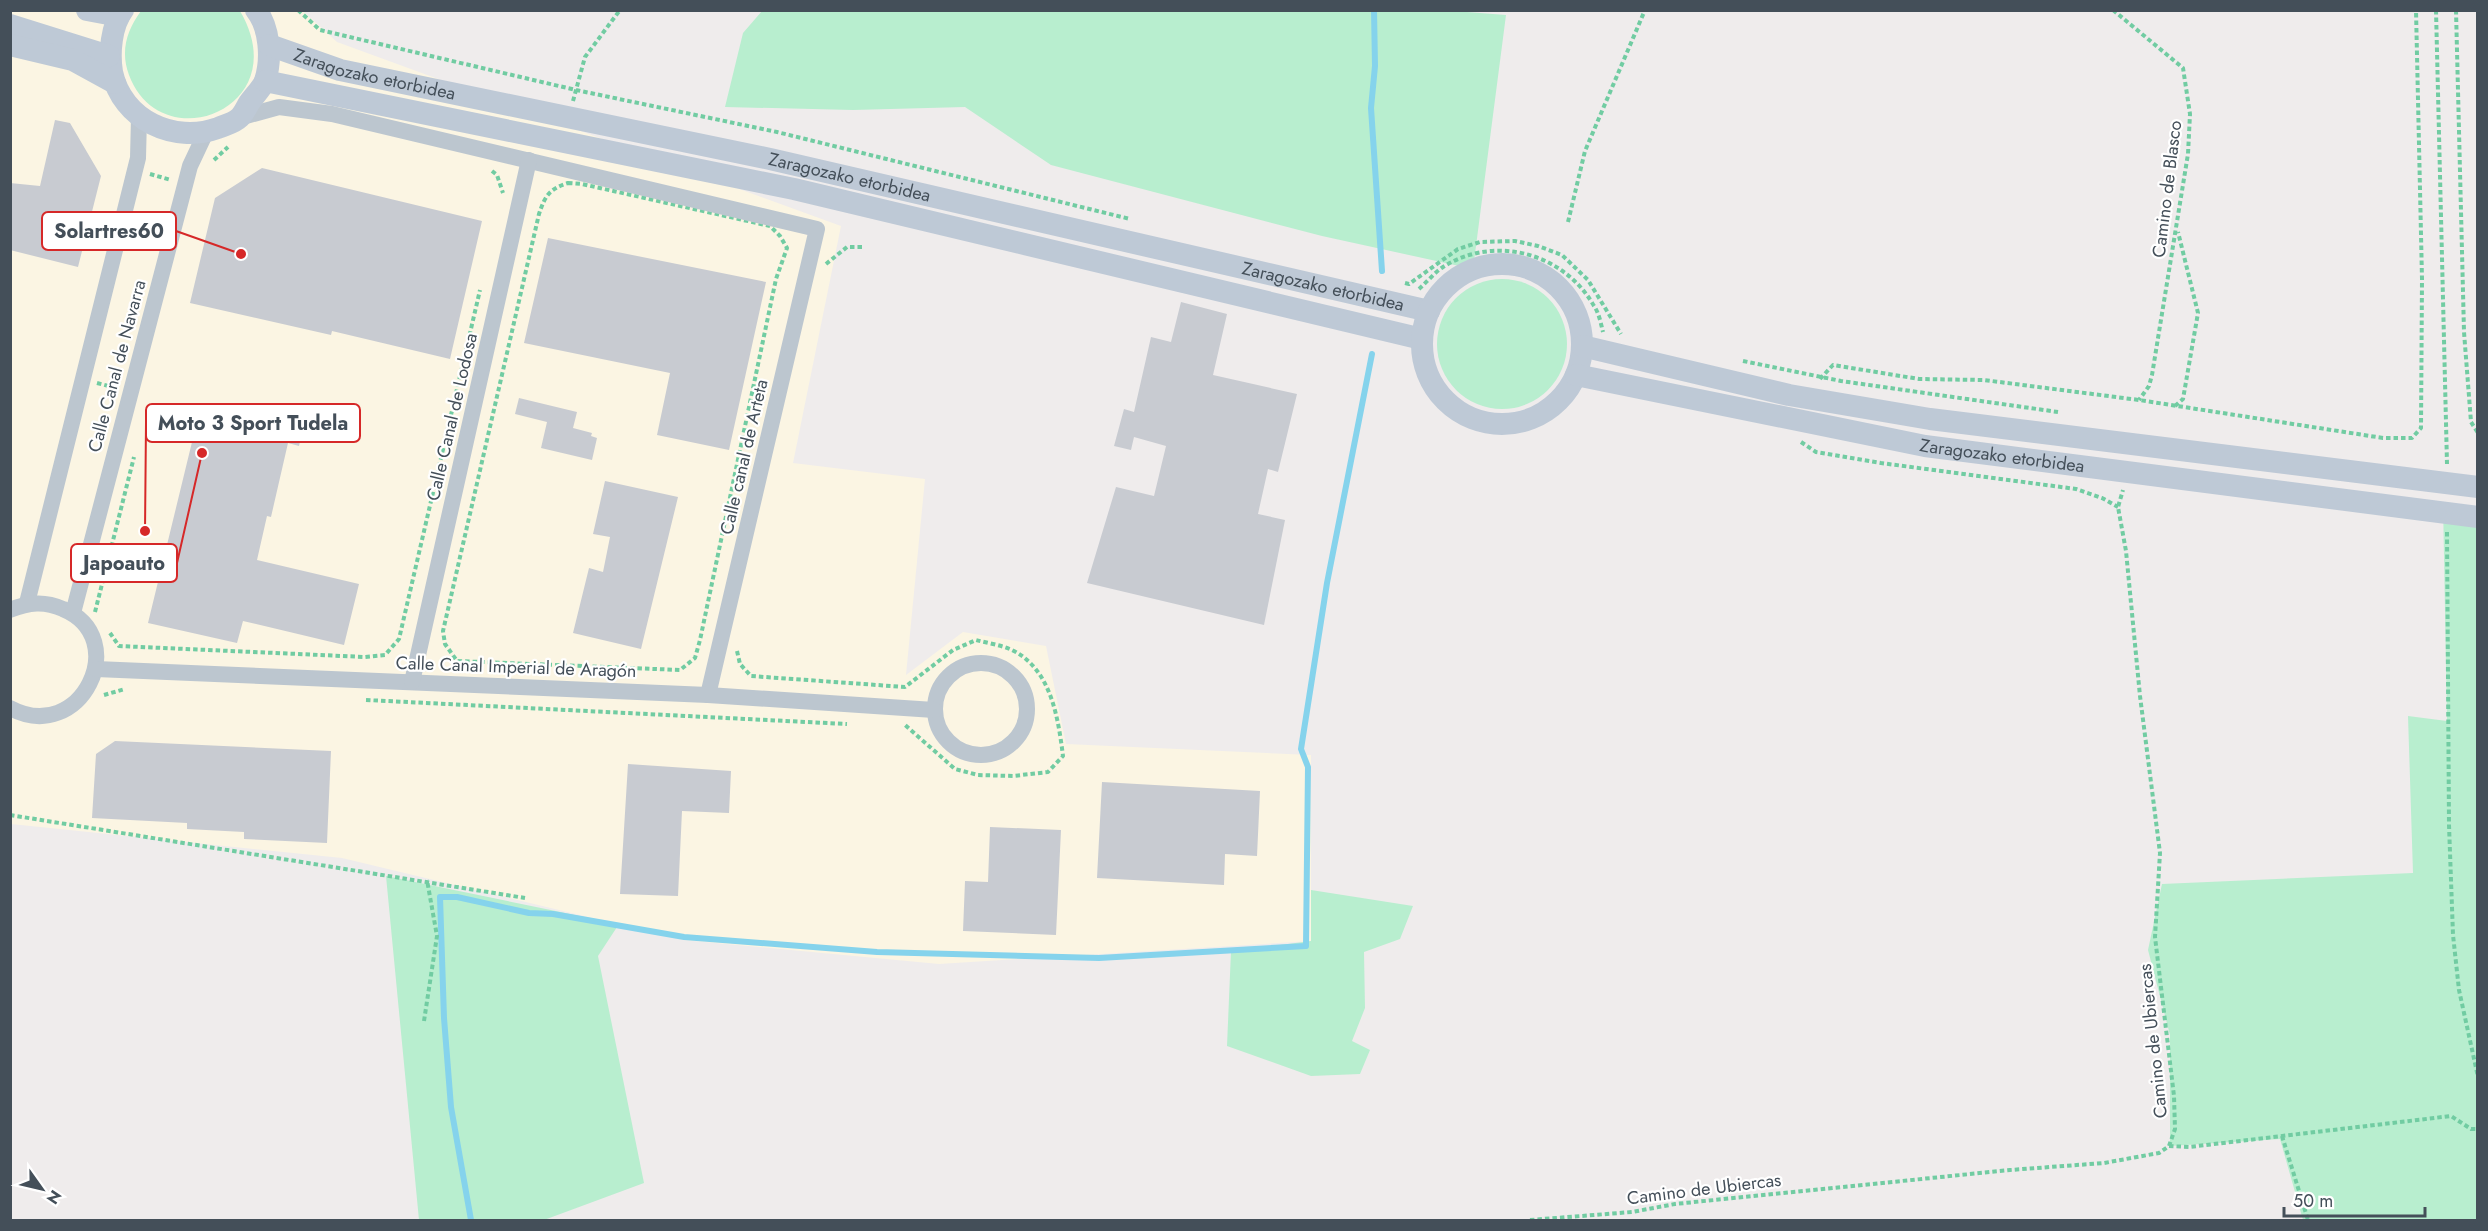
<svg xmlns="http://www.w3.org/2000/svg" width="2488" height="1231" viewBox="0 0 2488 1231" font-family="Jost,sans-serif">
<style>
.commercial{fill:#fbf5e3}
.green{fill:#b8eecf}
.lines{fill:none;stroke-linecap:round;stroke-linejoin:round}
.stream{stroke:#85d3ec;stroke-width:6}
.building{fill:#c8cbd1}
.path{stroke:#71cca2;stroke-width:4;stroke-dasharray:4.5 3;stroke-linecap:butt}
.street{stroke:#bcc6cf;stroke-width:16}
.secondary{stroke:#bec9d6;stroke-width:22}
.labels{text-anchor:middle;stroke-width:4.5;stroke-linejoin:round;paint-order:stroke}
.street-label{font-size:18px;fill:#444f59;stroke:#fff}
.leader{fill:none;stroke:#d62828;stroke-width:2}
.callout-dot{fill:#d62828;stroke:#fff;stroke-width:2}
.callout{fill:#fff;stroke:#d62828;stroke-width:2}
.callout-label{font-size:20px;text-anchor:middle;font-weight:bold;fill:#444f59}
</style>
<rect width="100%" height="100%" fill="#efecec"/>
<path class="commercial" d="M10 11H303L337 42 841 226 793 463 925 479 906 675 963 632 1046 646 1066 744 1311 755V941L939 964 684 940 342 858 11 824Z"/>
<g class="green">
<path d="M141 11H240C297 108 161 161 129 75 120 51 127 30 141 11Z"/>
<path d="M1454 11 1506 15 1473 269 1322 236 1051 165 965 107 853 110 725 107 743 33 762 11Z"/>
<circle cx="1502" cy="344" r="65"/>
<path d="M2443 502 2477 507V1220H2303L2280 1139 2170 1146V1035L2148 950 2162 884 2413 873 2408 716 2447 721Z"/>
<path d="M386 876 619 924 598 956 644 1183 544 1220H419Z"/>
<path d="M1311 890 1413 906 1400 939 1364 952 1365 1008 1352 1041 1370 1050 1360 1074 1311 1076 1227 1046 1231 951 1311 941Z"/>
</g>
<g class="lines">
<g class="stream">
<path d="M1374 10 1375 66 1371 108 1382 271"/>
<path d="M471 1220 451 1107 444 1018 440 897H457L529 913 553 914 684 937 877 952 1099 958 1306 946 1308 767 1301 749 1327 583 1372 354"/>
</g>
</g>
<g class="building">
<path d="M55 120 70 123 101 176 78 267 10 250V183L40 186Z"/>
<path d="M262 168 482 221 450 359 332 331 331 335 190 303 215 198Z"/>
<path d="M548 238 766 282 729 450 657 435 670 373 524 343Z"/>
<path d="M1181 302 1227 314 1213 375 1297 394 1278 472 1268 469 1258 514 1285 520 1264 625 1087 583 1116 487 1154 496 1166 446 1134 437 1131 450 1114 446 1124 409 1134 412 1151 337 1171 342Z"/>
<path d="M519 398 577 412 573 428 592 433 591 436 597 438 592 460 541 448 547 422 515 414Z"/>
<path d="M201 405 292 424 303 429 299 446 288 443 271 517 267 516 257 560 359 584 344 645 243 621 237 643 148 623Z"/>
<path d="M605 481 678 497 641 649 573 633 589 568 603 572 610 537 593 534Z"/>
<path d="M115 741 331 751 327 843 244 839V832L187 829V823L92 818 96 754Z"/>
<path d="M628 764 731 771 729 813 682 811 678 896 620 894Z"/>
<path d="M1102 782 1260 791 1257 856 1225 854 1224 885 1097 878Z"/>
<path d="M990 827 1061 830 1056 935 963 931 965 881 988 882Z"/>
</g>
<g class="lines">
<g class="path">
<path d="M298 10 320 30 576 90 777 132 1130 219"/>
<path d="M2113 10 2183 68 2190 114 2188 154 2152 375 2149 386 2139 400"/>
<path d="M2436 10 2447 464"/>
<path d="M2456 10 2464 332 2471 422 2478 433"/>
<path d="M573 101 585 57 620 10"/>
<path d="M214 160 228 147"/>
<path d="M492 171 497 175 503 193"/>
<path d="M150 174 171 180"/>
<path d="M568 183 582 184 770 226 780 236 787 248 776 279 700 640 695 658 680 670 457 661 445 644 443 631 539 214C545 196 549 189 568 183Z"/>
<path d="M1568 222 1585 151 1645 10"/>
<path d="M826 264 847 247H864"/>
<path d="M1405 283 1409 284 1458 249 1480 242 1515 241 1538 246 1562 255 1588 280 1621 334"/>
<path d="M1419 289C1427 282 1435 272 1443 267 1495 234 1564 253 1594 306 1599 313 1601 324 1603 332"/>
<path d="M1743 361 1841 381 2058 412"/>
<path d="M1820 379 1833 365 1919 379 1984 380 2139 400 2383 438H2412L2421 428 2422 279 2416 10"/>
<path d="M97 383 116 388"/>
<path d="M2175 406 2183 399 2198 313 2178 232"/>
<path d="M1801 442 1816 452 1881 463 2076 489 2102 498 2118 507"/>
<path d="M2447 532 2449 825 2453 935 2459 990 2478 1077"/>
<path d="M95 612 134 457"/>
<path d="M110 633 119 646 365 657 385 655 399 639 480 290"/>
<path d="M737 651 740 664 751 676 905 687 953 650 976 640C987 643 1001 645 1012 650 1051 669 1058 717 1063 756L1048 772 1013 776 978 775 955 769 905 725"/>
<path d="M104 695 125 689"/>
<path d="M366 700 847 724"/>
<path d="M10 815 525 898"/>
<path d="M424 1021 437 936 427 880"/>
<path d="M2282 1136 2308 1220"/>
<path d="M2169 1146 2189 1147 2451 1116 2471 1129H2478"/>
<path d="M1530 1220 1632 1212 1675 1204 2010 1170 2104 1163 2159 1153 2169 1146 2175 1129 2174 1096 2155 937 2160 853 2140 696 2126 551 2118 507 2123 490"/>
</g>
<g class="street">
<path d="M239 118 279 107 332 114 817 229 708 695"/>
<path d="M27 603 138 158 139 117"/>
<path d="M10 610C29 602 45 601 63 609 133 638 81 746 10 708"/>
<path d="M73 613 190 166 206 132"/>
<circle cx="981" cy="709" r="46"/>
<path d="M96 669 708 695 934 710"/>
<path d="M412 682 529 160"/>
</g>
<g class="secondary">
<path d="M87 10 119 16"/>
<path d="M123 10C111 26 109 53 112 72 122 120 174 144 218 128 225 125 234 123 239 118 243 115 246 108 249 103 254 96 262 88 265 81 272 59 270 28 256 10"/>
<path d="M10 25 109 56"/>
<path d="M10 45 73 60 115 83"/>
<path id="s1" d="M269 45 340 70 770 159 1429 311"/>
<path d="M265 81 794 189 1422 339"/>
<circle cx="1502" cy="344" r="80"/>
<path d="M1582 346 1789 395 1930 419 2478 487"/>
<path id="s2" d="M1576 375 1925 446 2478 517"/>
</g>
</g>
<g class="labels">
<g class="street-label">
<text dy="6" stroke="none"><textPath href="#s1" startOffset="110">Zaragozako etorbidea</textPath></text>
<text dy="6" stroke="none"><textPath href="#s1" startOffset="596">Zaragozako etorbidea</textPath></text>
<text transform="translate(2167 189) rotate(-83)" y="6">Camino de Blasco</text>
<text dy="6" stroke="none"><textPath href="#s1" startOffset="1082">Zaragozako etorbidea</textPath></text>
<text transform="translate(117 366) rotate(-75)" y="6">Calle Canal de Navarra</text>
<text transform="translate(452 417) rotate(-77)" y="6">Calle Canal de Lodosa</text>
<text dy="6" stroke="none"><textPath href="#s2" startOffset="434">Zaragozako etorbidea</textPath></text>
<text transform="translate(744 457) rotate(-77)" y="6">Calle canal de Arteta</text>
<text transform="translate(516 667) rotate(2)" y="6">Calle Canal Imperial de Aragón</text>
<text transform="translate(2153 1041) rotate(-96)" y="6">Camino de Ubiercas</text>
<text transform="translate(1704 1189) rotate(-7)" y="6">Camino de Ubiercas</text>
</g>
</g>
<path class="leader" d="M241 254L176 231M145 531L146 423M202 453L177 563"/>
<g class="callout-dot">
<circle cx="241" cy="254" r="6"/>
<circle cx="145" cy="531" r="6"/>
<circle cx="202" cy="453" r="6"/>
</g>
<g class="callout">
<rect x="42" y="212" width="134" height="38" rx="6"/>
<rect x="146" y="404" width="214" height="38" rx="6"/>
<rect x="71" y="544" width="106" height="38" rx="6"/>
</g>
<g class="callout-label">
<text x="109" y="238">Solartres60</text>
<text x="253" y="430">Moto 3 Sport Tudela</text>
<text x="124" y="570">Japoauto</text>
</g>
<rect width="2488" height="1231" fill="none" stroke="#444f59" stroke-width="24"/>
<g transform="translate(42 1189) rotate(124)" stroke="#ffffff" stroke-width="4.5" paint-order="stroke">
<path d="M0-4.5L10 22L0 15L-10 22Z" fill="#444f59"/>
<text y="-9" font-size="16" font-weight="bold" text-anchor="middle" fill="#444f59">N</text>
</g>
<path d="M2284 1207v9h141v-9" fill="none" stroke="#444f59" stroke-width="3"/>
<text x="2293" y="1207" font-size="18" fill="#444f59" stroke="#ffffff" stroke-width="4.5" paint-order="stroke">50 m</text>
</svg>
